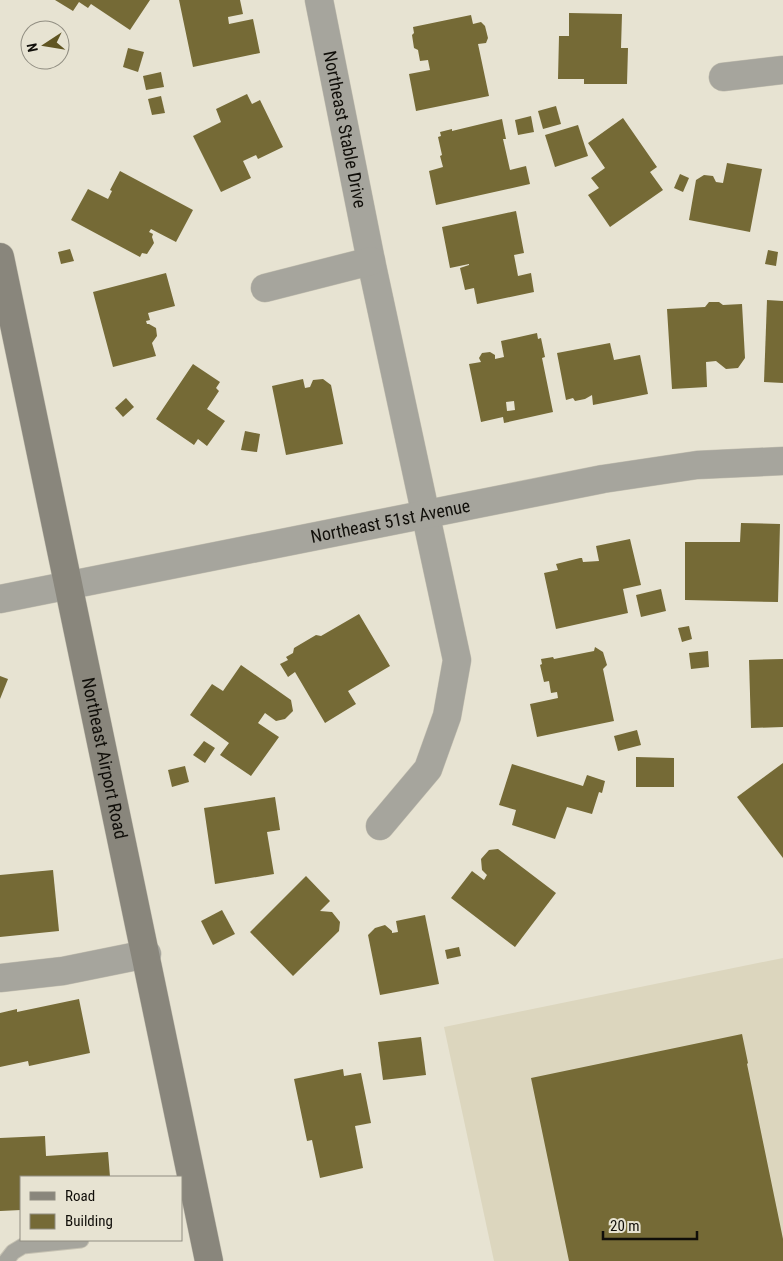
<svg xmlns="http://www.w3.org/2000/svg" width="783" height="1261" viewBox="0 0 783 1261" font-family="'Roboto Condensed',sans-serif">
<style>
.built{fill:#dcd6be}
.building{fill:#756a36;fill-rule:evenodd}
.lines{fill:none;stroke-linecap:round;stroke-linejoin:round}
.lane-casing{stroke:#c5c1b2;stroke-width:17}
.street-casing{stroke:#c5c1b2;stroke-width:29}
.secondary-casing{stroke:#c5c1b2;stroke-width:29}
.lane{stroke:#a6a59d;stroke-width:15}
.street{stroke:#a6a59d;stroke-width:28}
.secondary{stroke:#89867c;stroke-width:28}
.labels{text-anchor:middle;stroke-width:5;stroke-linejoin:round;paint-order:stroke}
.street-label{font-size:18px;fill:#100e09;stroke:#e7e3d2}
</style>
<rect width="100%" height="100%" fill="#e7e3d2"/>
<path class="built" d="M783 958V1261H494L444 1027Z"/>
<g class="building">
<path d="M55 0H150L130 30 91 4 88 8 79 2 73 11Z"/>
<path d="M179 0H240L243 14 228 17 229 24 253 19 260 53 193 67Z"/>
<path d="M569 13 622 14 621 48H628L627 84H584V79H558L559 36H569Z"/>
<path d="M471 15 473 24 481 22 485 26 488 38 486 43 478 44 489 96 416 111 409 74 430 70 428 60 420 61 418 50 414 48 412 35 414 33 413 27Z"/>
<path d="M128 48 144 52 138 72 123 67Z"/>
<path d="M161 72 164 87 146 90 143 76Z"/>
<path d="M247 94 252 104 260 100 283 147 258 159 256 155 243 161 251 178 221 192 193 136 221 122 216 109Z"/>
<path d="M161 96 165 113 152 115 148 99Z"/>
<path d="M556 106 561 124 543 129 538 111Z"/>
<path d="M531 116 534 132 518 135 515 120Z"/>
<path d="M623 118 657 167 650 172 663 190 610 227 588 195 599 188 591 178 605 168 588 143Z"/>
<path d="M502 119 506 139H503L510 170 526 166 530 184 436 205 429 171 443 167 440 156 442 155 438 137 441 136 440 132 452 129V131Z"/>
<path d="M578 125 588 156 555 167 545 135Z"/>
<path d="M727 163 762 169 750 232 689 220 696 180 704 175 713 176 716 182 723 183Z"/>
<path d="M120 171 193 210 176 242 151 229 149 232 153 234 152 237 154 243 147 254 142 253 140 257 71 220 88 189 108 199 112 191 110 190Z"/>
<path d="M680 174 689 178 683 192 674 188Z"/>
<path d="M516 211 524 253 514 255 518 276 531 273 534 292 477 304 474 288 465 290 460 268 469 265V264L450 268 442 227Z"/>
<path d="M70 249 74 261 61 264 58 252Z"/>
<path d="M768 250 778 252 776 266 765 264Z"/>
<path d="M166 273 175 306 148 313 150 320 146 321 147 324H149L156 328 157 336 152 343 156 356 113 367 93 292Z"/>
<path d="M767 300 783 301V383L764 382Z"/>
<path d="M709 302H719L723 305 742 304 745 358 738 368 726 369 716 361 706 362 707 387 672 389 667 309 705 307Z"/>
<path d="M537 333 538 339 541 338 545 357 542 358 553 412 504 423 503 417 481 422 469 364 481 362 479 358 482 353 490 352 495 355V359L504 357 501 341ZM514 401 515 410 507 411 506 402Z"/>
<path d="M610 343 614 360 640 355 648 394 593 405 592 395 585 399 575 401 573 398 566 400 557 353Z"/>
<path d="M193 364 220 382 216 388 219 391 207 409 225 421 207 446 198 439 194 445 156 419Z"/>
<path d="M303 379 305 388 310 387 313 380 323 379 331 385 343 444 286 455 272 386Z"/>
<path d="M126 398 134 407 123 417 115 408Z"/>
<path d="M245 431 260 434 257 452 241 450Z"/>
<path d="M741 523 780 524 778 602 685 600V542H740Z"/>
<path d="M630 539 641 585 623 589 628 613 556 629 544 573 558 570 556 564 580 558H582L583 562 599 561 596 546Z"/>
<path d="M661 589 666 611 641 617 636 595Z"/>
<path d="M359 614 390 666 348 691 356 704 325 723 295 672 288 677 280 664 288 660 286 657 293 653 294 648 316 635 321 636Z"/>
<path d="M689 626 692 639 682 642 678 628Z"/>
<path d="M595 647 603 652 607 665 603 669 614 721 537 737 530 704 558 698 557 692 551 693 549 681 544 682 540 665 542 664 541 659 553 657 554 659 594 651Z"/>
<path d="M708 651 709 667 691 669 689 653Z"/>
<path d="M783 659V727L751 728 749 660Z"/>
<path d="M241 665 291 700 293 711 285 719 276 721 265 713 258 723 279 737 251 776 220 755 229 743 190 715 212 684 223 691Z"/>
<path d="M0 676 8 679 0 699Z"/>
<path d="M637 730 641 745 618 751 614 736Z"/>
<path d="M204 741 215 748 205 763 193 755Z"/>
<path d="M636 757 674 758V787H636Z"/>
<path d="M783 763V858L737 797Z"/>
<path d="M512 764 583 786 587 775 605 781 602 793 599 792 592 814 567 807 555 839 512 825 516 810 499 805Z"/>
<path d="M185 766 189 782 172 787 168 770Z"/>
<path d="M275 797 280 830 267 832 274 874 215 884 204 808Z"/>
<path d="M498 849 556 893 515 947 451 898 472 871 484 880 487 875 482 870 481 859 489 850Z"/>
<path d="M53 870 59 931 0 937V875Z"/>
<path d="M306 876 330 901 320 911 332 912 340 922 339 931 293 976 250 932Z"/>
<path d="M222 910 235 934 213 945 201 921Z"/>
<path d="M425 915 439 984 380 995 368 935 375 928 385 925 392 931V933L398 932 396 921Z"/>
<path d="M459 947 461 956 447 959 445 950Z"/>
<path d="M79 999 90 1053 29 1066 28 1061 0 1067V1013L17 1009V1012Z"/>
<path d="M742 1034 748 1063 747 1064 783 1239V1261H569L531 1078Z"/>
<path d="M421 1037 426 1075 383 1080 378 1042Z"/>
<path d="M343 1069 344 1076 361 1073 371 1123 355 1126 363 1168 320 1178 312 1140 307 1141 294 1079Z"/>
<path d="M45 1136 46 1156 108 1152 110 1177H21V1210L0 1211V1138Z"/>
</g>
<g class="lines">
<defs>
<path id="lane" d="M6 1261 13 1252 23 1246 81 1240"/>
<g id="street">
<path id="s1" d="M319 0 371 261 457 660 447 716 428 769 380 826"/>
<path d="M723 77 783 70"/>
<path d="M265 288 371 261"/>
<path id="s2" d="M0 599 603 479 697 465 783 461"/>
<path d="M0 978 63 971 147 954"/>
</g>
<g id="secondary">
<path id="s3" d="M0 257 209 1261"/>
</g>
</defs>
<use href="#lane" class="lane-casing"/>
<use href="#street" class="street-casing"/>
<use href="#secondary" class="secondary-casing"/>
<use href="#lane" class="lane"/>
<use href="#street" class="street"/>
<use href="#secondary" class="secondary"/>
</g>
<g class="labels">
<g class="street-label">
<text dy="6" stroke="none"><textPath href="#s1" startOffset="132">Northeast Stable Drive</textPath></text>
<text dy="6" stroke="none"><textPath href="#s2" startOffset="398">Northeast 51st Avenue</textPath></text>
<text dy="6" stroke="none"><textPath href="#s3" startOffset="512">Northeast Airport Road</textPath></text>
</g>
</g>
<rect x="20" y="1176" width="162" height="65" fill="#e7e3d2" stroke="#918e82"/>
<rect x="30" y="1192" width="25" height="8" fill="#89867c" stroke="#918e82"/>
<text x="65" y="1201" font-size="15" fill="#100e09">Road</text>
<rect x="30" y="1214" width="25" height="15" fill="#756a36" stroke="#918e82"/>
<text x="65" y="1226" font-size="15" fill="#100e09">Building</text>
<g transform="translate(45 45) rotate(258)"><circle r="24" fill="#e7e3d2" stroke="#918e82"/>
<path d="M0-4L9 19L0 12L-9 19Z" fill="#605522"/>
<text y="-8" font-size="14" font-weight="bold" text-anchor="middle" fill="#100e09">N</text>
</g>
<path d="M603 1231v8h94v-8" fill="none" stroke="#100e09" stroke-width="2.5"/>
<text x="610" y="1231" font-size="15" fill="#100e09" stroke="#e7e3d2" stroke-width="4" paint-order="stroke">20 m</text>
</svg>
